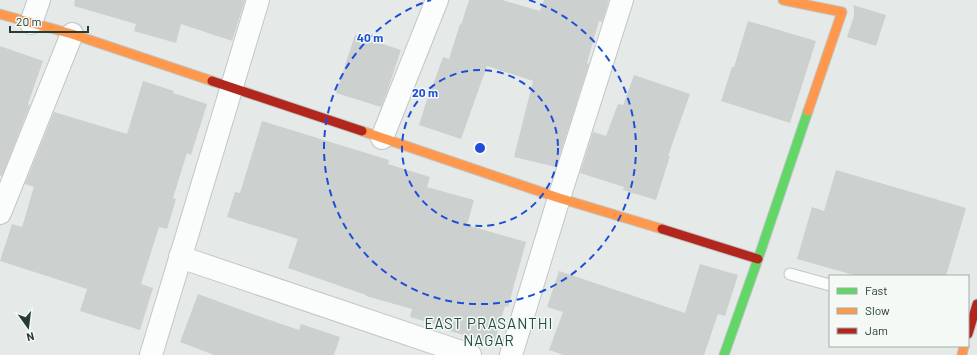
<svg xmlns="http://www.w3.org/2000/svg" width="977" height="355" viewBox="0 0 977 355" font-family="Barlow,sans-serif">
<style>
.building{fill:#ccd1cf}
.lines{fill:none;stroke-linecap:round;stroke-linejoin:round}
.lane-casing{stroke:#c2c7c5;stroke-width:13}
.street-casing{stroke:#c2c7c5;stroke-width:24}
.fast-casing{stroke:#c1c7c5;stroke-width:11}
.slow-casing{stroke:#c1c7c5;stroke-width:11}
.jam-casing{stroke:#c1c7c5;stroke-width:11}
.lane{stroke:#fbfcfc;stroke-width:11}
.street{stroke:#fbfcfc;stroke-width:22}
.fast{stroke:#63d668;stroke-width:9}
.slow{stroke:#ff974d;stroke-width:9}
.jam{stroke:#b3261e;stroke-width:9}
.ring{fill:none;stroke:#1d4ed8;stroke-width:2;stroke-dasharray:7 5}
.labels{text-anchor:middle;stroke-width:3;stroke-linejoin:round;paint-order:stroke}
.neighbourhood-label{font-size:15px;letter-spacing:1px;fill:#224c40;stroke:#f4f9f6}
.centre{fill:#1d4ed8;stroke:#f4f9f6;stroke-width:2}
.ring-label{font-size:12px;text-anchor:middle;font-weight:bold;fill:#1d4ed8;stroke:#f4f9f6;stroke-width:3;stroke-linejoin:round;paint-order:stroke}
</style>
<rect width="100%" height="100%" fill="#e5eae8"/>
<g class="building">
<path d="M75 0H245L232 41 181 24 176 43 134 31 136 24 74 6Z"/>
<path d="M469 0H502L540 11 544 0H609L602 22 599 21 587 63 589 64 556 167 514 157 533 81 487 66 461 139 419 125 429 93H430L443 57 449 59 460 24 461 25Z"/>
<path d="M853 5 886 15 876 46 847 37 854 16V9Z"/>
<path d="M748 21 816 41 790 123 721 101 732 67H734Z"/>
<path d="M355 35 401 50 387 92 381 107 336 93Z"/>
<path d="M0 46 43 61 28 104 30 105 2 176 0 175Z"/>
<path d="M634 75 690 94 668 156H670L656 200 623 190 624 187 580 173 593 132 606 136 618 104 623 105Z"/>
<path d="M143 81 174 91 173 93 207 104 191 155 187 153 173 198 176 199 167 229 159 227 141 284 153 288 140 330 80 311 87 289 0 261 12 224 22 227 34 187 25 184 54 112 127 134Z"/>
<path d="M262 121 389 160 388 164 430 177 427 187 474 200 467 225 526 242 508 307 505 306 494 344 440 328 441 326 410 317 412 309 366 296V295L288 268 298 239 227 217 235 192 240 193Z"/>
<path d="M836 170 966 208 946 276H857L797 259 812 207 824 211Z"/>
<path d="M700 264 738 275 725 316 718 314 704 355H564L549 350 563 312 547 307 559 271 685 313Z"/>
<path d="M198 294 261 317 299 330 301 324 340 337 334 355H214L180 342Z"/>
</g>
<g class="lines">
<defs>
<path id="lane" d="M790 274 830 285"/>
<g id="street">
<path d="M31 23 39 0"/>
<path d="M382 138 437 0"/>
<path d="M0 213 72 34"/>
<path d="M180 257 470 355"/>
<path d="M151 355 258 0"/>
<path d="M511 355 559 198 622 0"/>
</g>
<path id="fast" d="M724 355 758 259 808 111"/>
<g id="slow">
<path d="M783 0 842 12 808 111"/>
<path d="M0 14 72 34 212 81"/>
<path d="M362 131 559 198 662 229"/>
<path d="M962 355 964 346"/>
</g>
<g id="jam">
<path d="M212 81 362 131"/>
<path d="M662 229 758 259"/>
<path d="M968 334 977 304"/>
</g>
</defs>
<use href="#lane" class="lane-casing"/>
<use href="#street" class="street-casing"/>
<use href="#fast" class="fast-casing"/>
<use href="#slow" class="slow-casing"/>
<use href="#jam" class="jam-casing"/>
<use href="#lane" class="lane"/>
<use href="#street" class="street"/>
<use href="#fast" class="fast"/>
<use href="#slow" class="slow"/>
<use href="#jam" class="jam"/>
</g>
<g class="ring">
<circle cx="480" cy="148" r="78"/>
<path d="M529 0A156 156 0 1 1 431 0"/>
</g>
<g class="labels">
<g class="neighbourhood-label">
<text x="489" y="329">EAST PRASANTHI<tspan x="489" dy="17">NAGAR</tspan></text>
</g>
</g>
<circle cx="480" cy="148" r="6" class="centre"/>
<g class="ring-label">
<text x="370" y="42">40 m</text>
<text x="425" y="97">20 m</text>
</g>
<rect x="829" y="275" width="140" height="72" fill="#f4f9f6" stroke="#a1ada8"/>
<rect x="837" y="288" width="20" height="6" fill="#63d668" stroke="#a1ada8"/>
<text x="865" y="295" font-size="12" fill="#253c34">Fast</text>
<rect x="837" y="308" width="20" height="6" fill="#ff974d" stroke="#a1ada8"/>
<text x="865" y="315" font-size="12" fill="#253c34">Slow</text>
<rect x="837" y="328" width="20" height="6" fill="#b3261e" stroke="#a1ada8"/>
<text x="865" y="335" font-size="12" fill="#253c34">Jam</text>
<g transform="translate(28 327) rotate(166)" stroke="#f4f9f6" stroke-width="3" paint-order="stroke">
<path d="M0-3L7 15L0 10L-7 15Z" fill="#253c34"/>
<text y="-6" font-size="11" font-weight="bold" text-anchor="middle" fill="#253c34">N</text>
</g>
<path d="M10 26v6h78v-6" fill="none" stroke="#253c34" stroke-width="2"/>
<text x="16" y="26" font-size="12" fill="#253c34" stroke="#f4f9f6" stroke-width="3" paint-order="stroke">20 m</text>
</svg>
